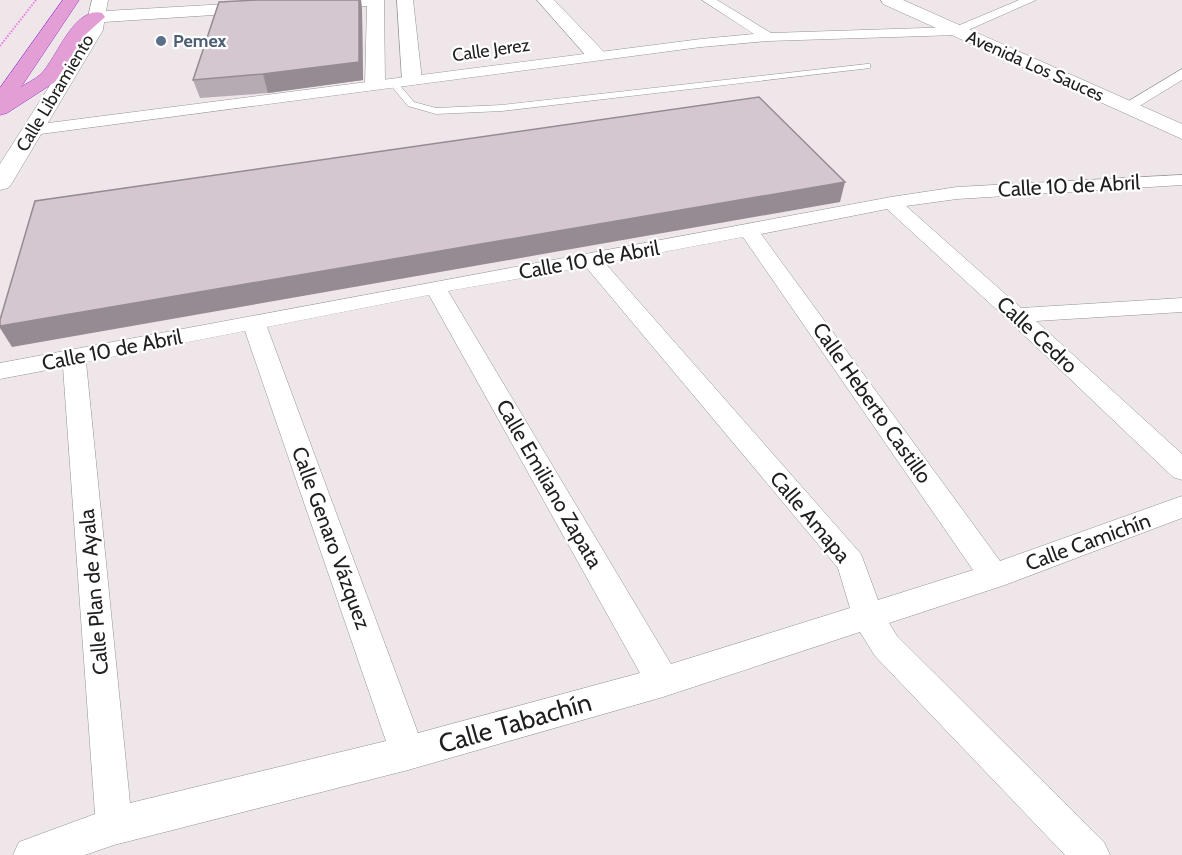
<svg xmlns="http://www.w3.org/2000/svg" width="1182" height="855" viewBox="0 0 1182 855" font-family="Cabin,sans-serif">
<style>
.lines{fill:none;stroke-linecap:round;stroke-linejoin:round}
.service-casing{stroke:#939393;stroke-width:1}
.minor-casing{stroke:#939393;stroke-width:1}
.tertiary-casing{stroke:#939393;stroke-width:1}
.trunk-casing{stroke:#9235cc;stroke-width:1}
.path{stroke:#ee79e7;stroke-width:2;stroke-dasharray:1.5 1.5;stroke-linecap:butt}
.service{fill:#fff;fill-rule:evenodd}
.minor{fill:#fff;fill-rule:evenodd}
.tertiary{fill:#fff;fill-rule:evenodd}
.trunk{fill:#e29ed5;fill-rule:evenodd}
.wall{fill:#b7abb3}
.shaded-wall{fill:#958b92}
.building{fill:#d5c7d0;stroke:#958b92;stroke-width:1.5}
.service-dot{fill:#5c6f8a;stroke:#fff;stroke-width:2}
.labels{text-anchor:middle;stroke-width:4.5;stroke-linejoin:round;paint-order:stroke}
.far-service-label{font-size:18px;font-weight:bold;fill:#4e5e75;stroke:#fff;text-anchor:start}
.far-street-label{font-size:18px;fill:#1f1f1f;stroke:#fff}
.street-label{font-size:21px;fill:#1f1f1f;stroke:#fff}
.near-street-label{font-size:26px;fill:#1f1f1f;stroke:#fff}
</style>
<rect width="100%" height="100%" fill="#efe6ea"/>
<g class="lines">
<defs>
<path id="service" d="M867 64H870V68L502 111 436 114 408 106 389 83 396 81 414 102 436 108 502 105Z"/>
<g id="minor">
<path d="M702 0H717L771 33 955 27 1019 0H1036L957 35 768 41 701 47 33 135 25 130 33 125 701 39 754 34Z"/>
<path d="M1182 69V80L1133 110H1121L1119 107Z"/>
<path d="M1182 175V185L957 199 906 206 1021 308 1182 298V312L1036 321 1182 454V480L1173 477 1008 320 887 209 761 234 1000 561 1182 496V518L1005 585 889 623 897 636 1104 842 1110 855H1065L875 656 860 632 663 697 408 770 114 845 85 855H13L19 842 95 814 63 367 0 379V363L891 197 957 187ZM743 237 973 570 878 600 861 554 605 263ZM586 267 838 568 850 608 671 664 448 291ZM429 295 640 673 418 733 267 327ZM245 331 386 741 130 803 86 362Z"/>
</g>
<g id="tertiary">
<path d="M92 0H108L106 11 261 2 269 7 261 12 104 22 103 30 12 183 8 188 0 190V164L85 30Z"/>
<path d="M310 0H384L385 84 382 88H368L365 84 367 6 316 9 310 8 308 4Z"/>
<path d="M397 0H413L422 80 419 84H405L402 80Z"/>
<path d="M537 0H554L603 51 605 55 603 59H589Z"/>
<path d="M881 0H903L1182 124V139L883 4Z"/>
</g>
<path id="trunk" d="M63 0H79L21 87C27 83 36 79 41 74 57 58 74 6 102 13L105 17 86 34 55 82 7 113 0 115V88Z"/>
</defs>
<use href="#service" class="service-casing"/>
<use href="#minor" class="minor-casing"/>
<use href="#tertiary" class="tertiary-casing"/>
<use href="#trunk" class="trunk-casing"/>
<path class="path" d="M0 46 36 0"/>
<use href="#service" class="service"/>
<use href="#minor" class="minor"/>
<use href="#tertiary" class="tertiary"/>
<use href="#trunk" class="trunk"/>
</g>
<path class="wall" d="M257 0H361L362 10 363 80 268 93 200 98 193 80Z"/>
<g class="shaded-wall">
<path d="M359 0H361L362 10 363 80 268 93 263 74Z"/>
<path d="M845 182 840 202 12 347 0 328V326Z"/>
</g>
<g class="building">
<path d="M257 0H359V62L263 74 193 80 219 2Z"/>
<path d="M759 97 845 182 0 326V320L35 201Z"/>
</g>
<circle class="service-dot" cx="161" cy="41" r="6"/>
<g class="labels">
<g class="far-service-label">
<text x="173" y="47">Pemex</text>
</g>
<g class="far-street-label">
<text transform="translate(491 50) rotate(-8)" y="6">Calle Jerez</text>
<text transform="translate(1035 66) rotate(24)" y="6">Avenida Los Sauces</text>
<text transform="translate(55 93) rotate(-59)" y="6">Calle Libramiento</text>
</g>
<g class="street-label">
<text transform="translate(1069 186) rotate(-3)" y="7">Calle 10 de Abril</text>
<text transform="translate(589 260) rotate(-10)" y="7">Calle 10 de Abril</text>
<text transform="translate(1037 335) rotate(43)" y="7">Calle Cedro</text>
<text transform="translate(112 350) rotate(-11)" y="7">Calle 10 de Abril</text>
<text transform="translate(872 403) rotate(55)" y="7">Calle Heberto Castillo</text>
<text transform="translate(549 484) rotate(60)" y="7">Calle Emiliano Zapata</text>
<text transform="translate(810 517) rotate(50)" y="7">Calle Amapa</text>
<text transform="translate(331 538) rotate(70)" y="7">Calle Genaro Vázquez</text>
<text transform="translate(1088 542) rotate(-20)" y="7">Calle Camichín</text>
<text transform="translate(94 592) rotate(-95)" y="7">Calle Plan de Ayala</text>
</g>
<g class="near-street-label">
<text transform="translate(515 723) rotate(-16)" y="9">Calle Tabachín</text>
</g>
</g>
</svg>
